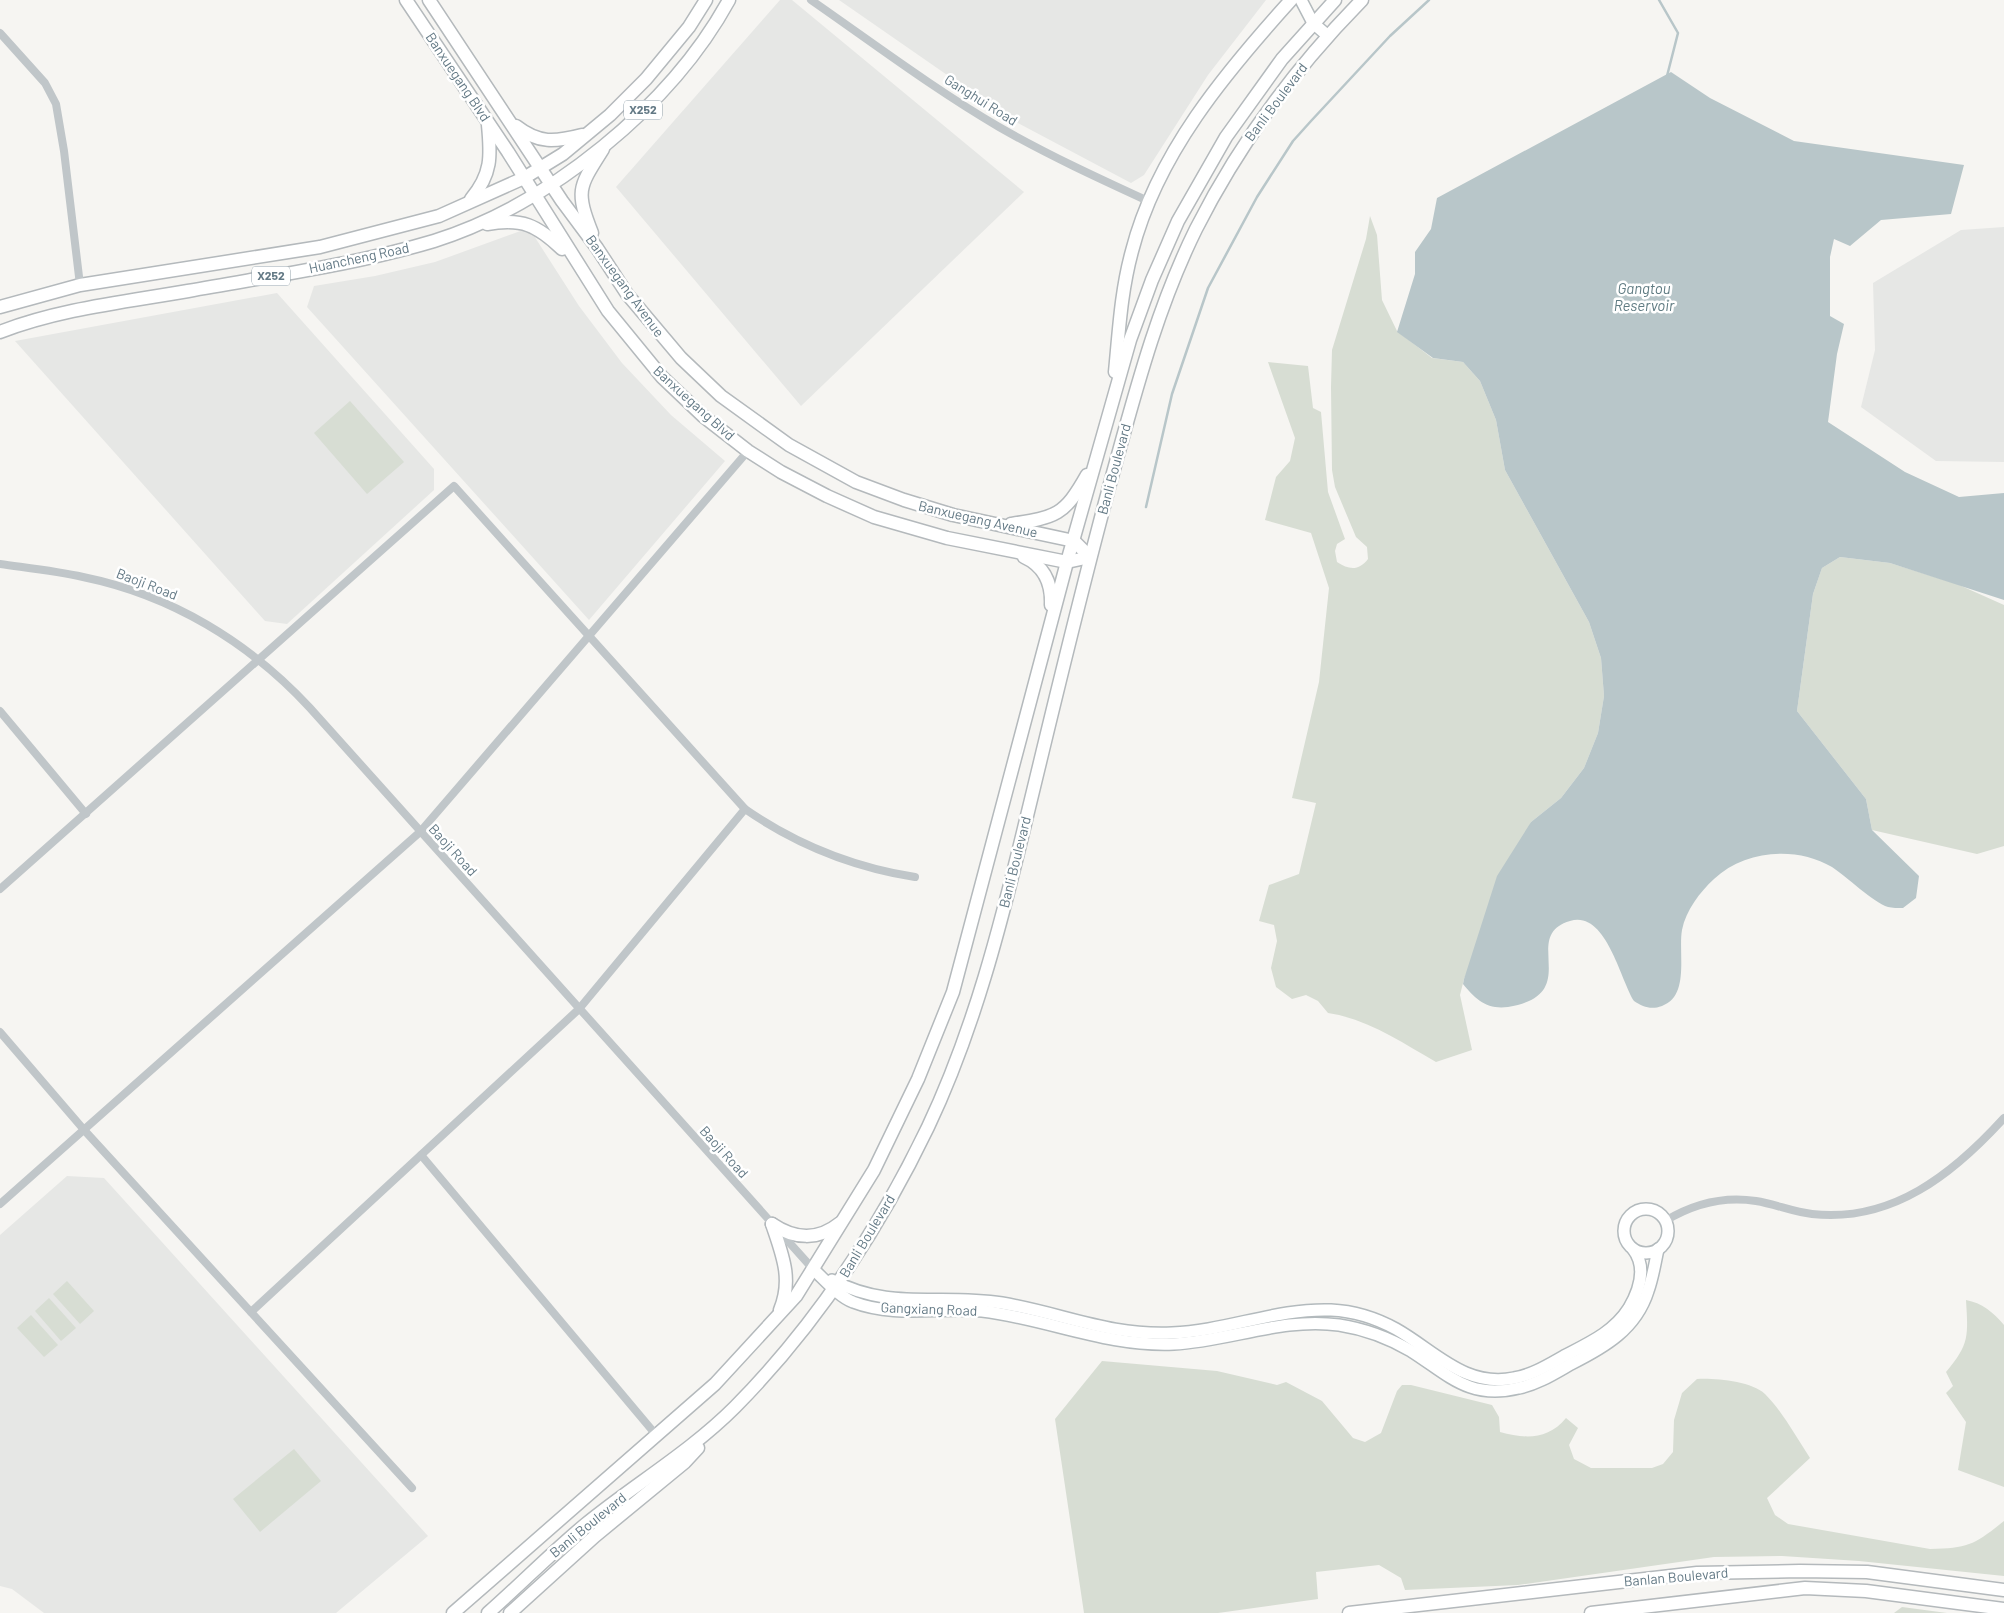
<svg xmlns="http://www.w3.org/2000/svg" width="2004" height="1613" viewBox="0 0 2004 1613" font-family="Barlow,sans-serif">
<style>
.built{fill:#e6e7e5}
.green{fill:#d7ddd3}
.water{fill:#b8c6c9}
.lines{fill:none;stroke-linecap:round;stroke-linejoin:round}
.stream{stroke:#b8c6c9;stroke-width:2.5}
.secondary-casing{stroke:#b3babd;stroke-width:14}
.primary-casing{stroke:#b4b9bc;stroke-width:15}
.street{stroke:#c0c6c9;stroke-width:8}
.secondary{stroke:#fff;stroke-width:11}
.primary{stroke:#fff;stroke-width:12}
.labels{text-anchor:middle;stroke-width:5;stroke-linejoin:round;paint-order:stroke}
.shield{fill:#fff;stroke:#92a1aa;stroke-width:1}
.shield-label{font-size:12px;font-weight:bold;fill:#637985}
.street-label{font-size:14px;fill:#637985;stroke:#fff}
.water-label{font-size:15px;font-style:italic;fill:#5f7b82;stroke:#fff}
</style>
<rect width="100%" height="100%" fill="#f6f5f2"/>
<g class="built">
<path d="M780 0H792L1024 192 801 406 616 187Z"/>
<path d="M839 0H1266L1208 75 1144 175 1131 183 1012 120Z"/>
<path d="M2004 227V462L1936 461 1861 407 1875 350 1873 283 1961 230Z"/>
<path d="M529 228 579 306 622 363 671 415 725 461 589 620 307 307 314 286 375 276 435 262Z"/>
<path d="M277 293 434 469V490L287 624 265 621 15 341Z"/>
<path d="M67 1176 104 1178 428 1536 336 1613H44L12 1589 0 1586V1235Z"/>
</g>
<g class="green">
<path d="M1370 216 1377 235 1382 300 1397 331 1432 358 1463 362 1480 381 1496 420 1505 470 1589 622 1601 658 1604 696 1598 733 1584 768 1561 798 1531 822 1464 979 1460 995 1472 1050 1436 1062C1401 1042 1368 1019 1328 1013L1318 1001 1306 995 1292 999 1276 987 1271 968 1277 941 1274 925 1259 921 1269 885 1299 874 1316 803 1292 798 1319 682 1329 588 1311 533 1265 520 1276 477 1290 461 1295 438 1268 362 1308 366 1313 408 1321 412 1328 492 1345 539 1337 544 1335 551 1337 562C1349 570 1359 571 1368 559L1367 547 1356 537 1335 487 1332 470 1331 387 1332 350 1366 239Z"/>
<path d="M350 401 404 462 367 494 314 433Z"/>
<path d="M1840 557 1890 563 1957 584 2004 605V846L1977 854 1872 830 1866 799 1797 711 1813 594 1822 568Z"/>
<path d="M67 1281 94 1311 80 1324 53 1294Z"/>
<path d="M49 1298 76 1328 61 1341 35 1311Z"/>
<path d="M1966 1300C1982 1303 1993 1312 2004 1325V1487L1958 1470 1966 1422 1946 1393 1953 1386 1946 1372C1970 1344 1968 1335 1966 1300Z"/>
<path d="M31 1315 58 1345 44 1357 17 1328Z"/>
<path d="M1102 1361 1217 1371 1277 1385 1286 1382 1322 1401 1353 1438 1365 1442 1381 1433 1397 1391 1402 1385H1411L1492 1405 1499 1417 1500 1432C1525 1439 1548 1440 1566 1418L1578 1428 1569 1445 1574 1459 1591 1468H1652L1663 1464 1673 1452 1674 1420 1682 1393 1697 1379C1715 1378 1751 1381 1765 1394 1783 1412 1796 1437 1810 1458L1767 1498 1775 1515 1788 1524 1930 1549C1969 1548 1974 1545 2004 1521V1576L1859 1561 1782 1556 1714 1557 1518 1585 1405 1590 1401 1578 1379 1565 1316 1572 1318 1599 1218 1613H1084L1055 1419Z"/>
<path d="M294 1449 321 1481 260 1532 233 1499Z"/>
<path d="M1902 1607 1947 1613H1894Z"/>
</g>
<path class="water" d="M1671 72 1710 98 1794 141 1964 165 1951 214 1881 220 1850 246 1834 239 1830 257V316L1844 324 1837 354 1828 422 1905 472 1959 497 2004 493V600L1890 563 1840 557 1822 568 1813 594 1797 711 1866 799 1872 830 1919 876 1916 898 1903 908C1898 908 1892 908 1888 907 1874 903 1846 876 1832 867 1796 846 1745 850 1714 879 1700 892 1686 910 1682 930 1678 953 1690 996 1662 1006 1651 1010 1643 1007 1634 1001 1620 979 1606 910 1570 921 1519 936 1585 994 1508 1007 1487 1010 1475 999 1463 984L1464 979 1497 876 1531 822 1561 798 1584 768 1598 733 1604 696 1601 658 1589 622 1505 470 1496 420 1480 381 1463 362 1433 358 1397 332 1415 274V252L1431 229 1437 198Z"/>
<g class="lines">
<g class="stream">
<path d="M1659 0 1678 33 1667 76"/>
<path d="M1146 507 1172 394 1208 288 1257 197 1293 141 1311 121 1390 36 1429 0"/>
</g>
<defs>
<g id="secondary">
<path d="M1301 0 1313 23 1328 36"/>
<circle cx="1646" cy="1231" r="22"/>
<path d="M813 1269C824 1279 839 1297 853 1302 894 1318 940 1307 982 1311 1048 1319 1106 1347 1174 1344 1230 1341 1283 1317 1339 1325 1365 1329 1389 1338 1411 1351 1449 1375 1469 1400 1519 1388 1538 1384 1555 1373 1571 1364 1605 1347 1636 1329 1648 1291 1653 1277 1655 1263 1658 1249"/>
<path d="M832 1280C890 1311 940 1293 1002 1303 1062 1313 1110 1336 1172 1333 1226 1331 1277 1308 1331 1310 1353 1311 1376 1318 1396 1329 1435 1351 1465 1388 1514 1378 1532 1375 1548 1365 1564 1356 1589 1343 1614 1332 1629 1308 1640 1289 1647 1267 1633 1249"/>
</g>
<g id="primary">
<path d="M406 0 508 152 608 311 662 377 703 416 748 451 781 472 827 496 874 517 947 538 1067 562 1090 557"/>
<path d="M429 0 562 201 597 248 627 294 681 358 721 396 789 445 856 482 904 500 953 515 1074 541 1090 557"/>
<path d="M516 126C539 144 555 142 582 135"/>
<path d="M471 199C492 174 491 156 488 125"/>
<path d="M487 224C522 218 537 225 562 249"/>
<path d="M592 233C575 190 579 187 603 149"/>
<path d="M0 307 80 285 320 247 439 216 524 178 563 154 610 115 646 79 689 27 706 0"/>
<path d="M0 332C59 309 125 302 188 291 270 276 354 265 434 241 549 205 671 106 729 0"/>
<path d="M1115 372C1119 331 1121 291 1132 251 1157 154 1225 73 1291 0"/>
<path d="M1011 524C1056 517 1064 516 1087 475"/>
<path d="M1024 557C1044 566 1052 583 1051 605"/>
<path d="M772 1224C782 1254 793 1279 780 1310"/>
<path d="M772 1224C794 1239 818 1241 840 1223"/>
<path d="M453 1613 715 1384 796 1296 874 1170 918 1079 953 992 1067 562 1130 340 1152 280 1178 221 1226 137 1282 59 1335 0"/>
<path d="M488 1613C521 1584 552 1552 586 1524 635 1484 690 1452 735 1407 815 1326 879 1229 928 1127 974 1030 1001 924 1026 820 1055 701 1083 581 1116 462 1138 382 1159 304 1196 229 1239 144 1295 68 1362 0"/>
<path d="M510 1613 595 1536 685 1462 698 1448"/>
<path d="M1349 1613 1697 1573 1800 1571 1867 1572 2004 1590"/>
<path d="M1591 1613 1805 1588 1866 1591 2004 1609"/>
</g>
</defs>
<use href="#secondary" class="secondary-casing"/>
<use href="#primary" class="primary-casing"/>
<g class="street">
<path d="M811 0C873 43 934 89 999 127 1048 155 1098 178 1148 201"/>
<path d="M0 33 45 83 56 104 64 151 80 285"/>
<path d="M0 564C28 568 56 571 83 577 171 595 249 642 310 708L813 1269"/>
<path d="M0 711 86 814"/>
<path d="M0 889 454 486 745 809C797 845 852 867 915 877"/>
<path d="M0 1032 85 1131 412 1488"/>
<path d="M421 1155 657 1436"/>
<path d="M0 1204 420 832 748 451"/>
<path d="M1665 1221C1693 1204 1724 1196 1756 1201 1775 1204 1793 1212 1812 1214 1892 1223 1953 1174 2004 1118"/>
<path d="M251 1312 579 1009 745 809"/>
</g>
<use href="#secondary" class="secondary"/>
<use href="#primary" class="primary"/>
</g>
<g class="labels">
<g class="shield">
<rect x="624" y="100.5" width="38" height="19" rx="4"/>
<rect x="252" y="266.5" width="38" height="19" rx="4"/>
</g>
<g class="shield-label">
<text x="643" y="114">X252</text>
<text x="271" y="280">X252</text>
</g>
<g class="street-label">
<text transform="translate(458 77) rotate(56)" y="5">Banxuegang Blvd</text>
<text transform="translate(981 100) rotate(32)" y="5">Ganghui Road</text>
<text transform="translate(1276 102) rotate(-53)" y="5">Banli Boulevard</text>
<text transform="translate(359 258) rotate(-12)" y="5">Huancheng Road</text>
<text transform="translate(625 286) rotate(54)" y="5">Banxuegang Avenue</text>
<text transform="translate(694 403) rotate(42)" y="5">Banxuegang Blvd</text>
<text transform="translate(1114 469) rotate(-75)" y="5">Banli Boulevard</text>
<text transform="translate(978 519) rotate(13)" y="5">Banxuegang Avenue</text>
<text transform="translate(147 584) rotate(21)" y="5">Baoji Road</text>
<text transform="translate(453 850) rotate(48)" y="5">Baoji Road</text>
<text transform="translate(1015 862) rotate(-76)" y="5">Banli Boulevard</text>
<text transform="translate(724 1152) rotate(48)" y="5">Baoji Road</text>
<text transform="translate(867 1236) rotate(-59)" y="5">Banli Boulevard</text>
<text transform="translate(929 1309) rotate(2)" y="5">Gangxiang Road</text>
<text transform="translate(588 1525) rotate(-39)" y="5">Banli Boulevard</text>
<text transform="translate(1676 1577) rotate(-5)" y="5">Banlan Boulevard</text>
</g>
<g class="water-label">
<text x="1644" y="294">Gangtou<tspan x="1644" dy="17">Reservoir</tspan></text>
</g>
</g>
</svg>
